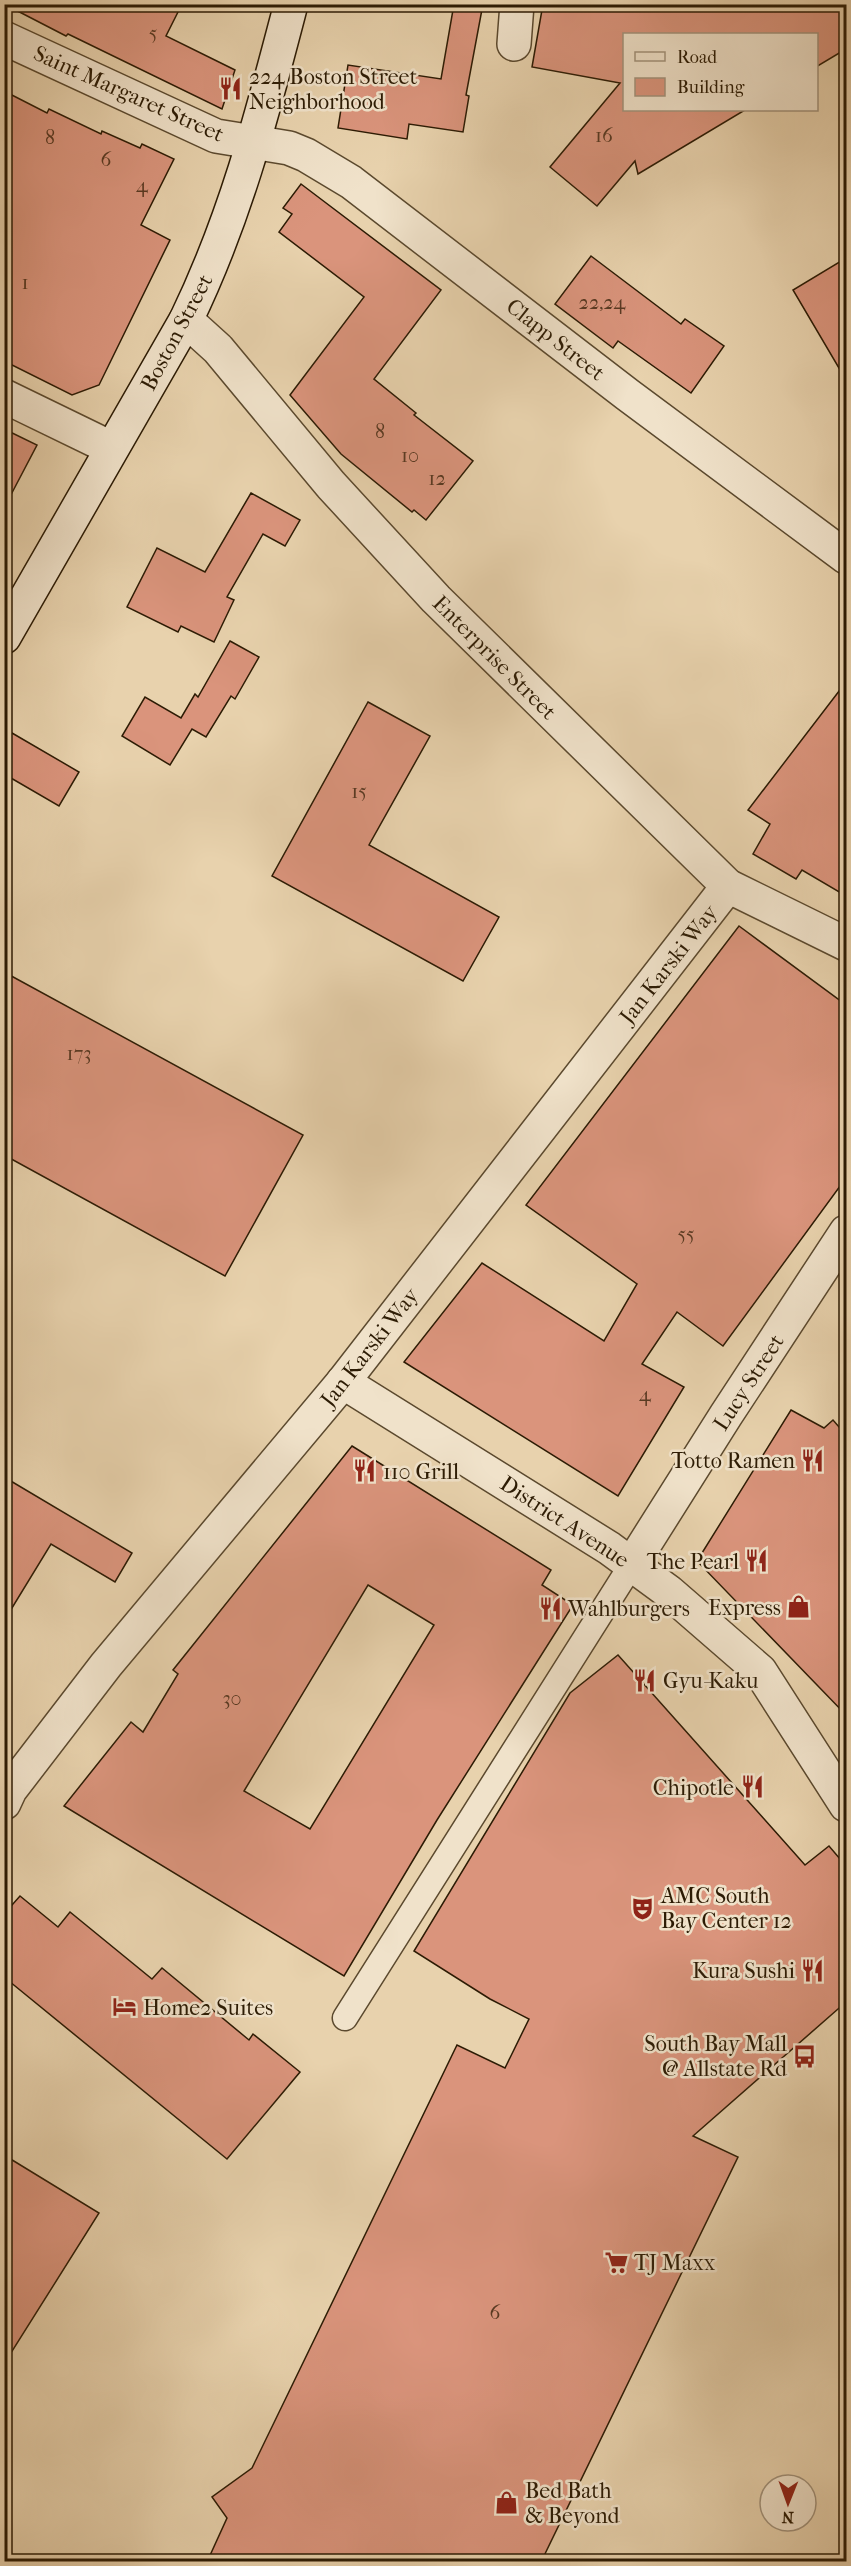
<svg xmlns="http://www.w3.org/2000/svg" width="851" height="2566" viewBox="0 0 851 2566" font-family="'IM FELL French Canon',serif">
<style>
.building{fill:#da947c;stroke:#2c1b04;stroke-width:1.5;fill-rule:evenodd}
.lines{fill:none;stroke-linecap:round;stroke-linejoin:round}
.pedestrian-casing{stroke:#5b492e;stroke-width:27}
.minor-casing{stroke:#5b492e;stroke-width:36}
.secondary-casing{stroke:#2c1b04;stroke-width:36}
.pedestrian{stroke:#f0e2ca;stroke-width:24}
.minor{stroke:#f0e2ca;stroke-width:33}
.secondary{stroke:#f0e2ca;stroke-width:33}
.labels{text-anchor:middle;stroke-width:5;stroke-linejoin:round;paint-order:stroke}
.number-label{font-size:20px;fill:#583922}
.poi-label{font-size:22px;fill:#2c1b04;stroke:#f0e2ca;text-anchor:start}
.street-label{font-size:22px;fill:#2c1b04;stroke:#f0e2ca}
</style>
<rect width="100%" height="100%" fill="#e8d2ad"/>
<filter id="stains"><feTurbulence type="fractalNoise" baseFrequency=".00333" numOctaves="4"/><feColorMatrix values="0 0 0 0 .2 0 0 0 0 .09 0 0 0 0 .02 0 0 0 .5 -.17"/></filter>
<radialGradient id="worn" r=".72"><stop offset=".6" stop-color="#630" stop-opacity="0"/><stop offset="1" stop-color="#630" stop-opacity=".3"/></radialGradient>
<g class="building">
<path d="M4 4H182L166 36 235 70 222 109 68 34 66 36Z"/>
<path d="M454 4H483L466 95 469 96 463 132 409 124 407 139 338 128 348 65 441 79Z"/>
<path d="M543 4H846V49L816 67V34H624V110H745L638 174 635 161 597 206 550 167 620 83 532 67Z"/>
<path d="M4 91 47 113 49 109 101 134 102 131 140 148 142 144 174 159 141 225 170 240 99 385 72 395 4 361Z"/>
<path d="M301 184 441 290 374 379 416 413 414 415 473 461 426 520 414 510 412 512 341 454 290 395 364 297 279 232 292 214 283 208Z"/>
<path d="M591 256 681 324 685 319 724 346 691 393 618 341 613 348 555 304Z"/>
<path d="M846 258V380L793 290Z"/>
<path d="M4 429 37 445 4 508Z"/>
<path d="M251 493 300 520 285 546 263 534 227 597 234 600 214 642 181 626 178 632 127 607 157 548 205 572Z"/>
<path d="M230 641 259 657 235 699 231 696 206 737 192 729 170 765 122 736 145 697 181 718 195 694 198 697Z"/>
<path d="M846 682V896L802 870 796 879 753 854 770 824 748 810Z"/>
<path d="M368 702 430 736 369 845 499 917 463 981 272 876Z"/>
<path d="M12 733 79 772 59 806 4 774V747Z"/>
<path d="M739 926 846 1005V1178L723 1346 677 1312 642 1364 684 1387 618 1496 404 1362 482 1263 604 1341 637 1284 526 1205Z"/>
<path d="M4 972 303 1135 225 1276 4 1155Z"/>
<path d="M791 1410 824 1428 833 1420 846 1435V1715L697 1561Z"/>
<path d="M352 1446 551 1570 542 1585 573 1605 437 1820 344 1976 64 1806 131 1722 143 1732 178 1674 173 1670ZM368 1585 434 1625 310 1829 244 1791Z"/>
<path d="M4 1477 132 1553 115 1582 51 1544 4 1621Z"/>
<path d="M618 1655 805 1865 829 1846 846 1866V2002L693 2136 738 2157 541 2562H207L227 2518 212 2497 252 2468 457 2045 505 2068 529 2019 490 1999 414 1951 570 1693Z"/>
<path d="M20 1896 58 1927 70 1912 152 1979 162 1968 249 2040 253 2034 300 2072 227 2159 4 1977V1914Z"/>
<path d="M4 2155 99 2213 4 2364Z"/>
</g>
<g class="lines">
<defs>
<path id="pedestrian" d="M345 2018 632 1564"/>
<g id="minor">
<path d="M4 38 216 136 289 148 306 155 351 182 628 395 846 557"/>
<path d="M514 44 517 4"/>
<path d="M186 320 218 349 331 485 436 599 728 886 846 944"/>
<path d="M4 396 111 448"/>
<path d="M343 1382 609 1548 669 1592 760 1671 846 1805"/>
<path d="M632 1564 726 1415 846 1232"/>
<path d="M4 1803 10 1790 106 1665 343 1382 728 886"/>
</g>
<path id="secondary" d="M4 637 186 320C236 217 262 115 291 4"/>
</defs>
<use href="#pedestrian" class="pedestrian-casing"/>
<use href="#minor" class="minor-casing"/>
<use href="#secondary" class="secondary-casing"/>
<use href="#pedestrian" class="pedestrian"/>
<use href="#minor" class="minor"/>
<use href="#secondary" class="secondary"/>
</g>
<defs>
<symbol id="restaurant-bare" viewBox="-9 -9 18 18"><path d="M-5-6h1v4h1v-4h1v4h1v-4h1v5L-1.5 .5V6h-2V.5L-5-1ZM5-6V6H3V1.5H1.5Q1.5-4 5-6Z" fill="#8f2418" stroke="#f0e2ca" stroke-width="2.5" paint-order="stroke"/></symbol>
<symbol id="shop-bare" viewBox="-9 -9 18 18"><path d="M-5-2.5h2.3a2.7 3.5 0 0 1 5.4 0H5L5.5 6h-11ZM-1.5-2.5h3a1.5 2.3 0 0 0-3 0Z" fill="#8f2418" stroke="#f0e2ca" stroke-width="2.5" paint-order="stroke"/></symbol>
<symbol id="theatre-bare" viewBox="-9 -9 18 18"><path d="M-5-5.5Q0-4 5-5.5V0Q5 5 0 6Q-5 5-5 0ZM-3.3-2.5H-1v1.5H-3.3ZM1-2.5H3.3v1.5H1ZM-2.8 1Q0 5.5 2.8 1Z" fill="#8f2418" stroke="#f0e2ca" stroke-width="2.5" paint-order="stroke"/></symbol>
<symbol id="hotel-bare" viewBox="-9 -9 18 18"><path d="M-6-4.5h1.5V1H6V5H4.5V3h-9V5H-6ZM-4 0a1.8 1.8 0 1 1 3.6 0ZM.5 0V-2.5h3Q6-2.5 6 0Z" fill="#8f2418" stroke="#f0e2ca" stroke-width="2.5" paint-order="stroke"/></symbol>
<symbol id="bus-bare" viewBox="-9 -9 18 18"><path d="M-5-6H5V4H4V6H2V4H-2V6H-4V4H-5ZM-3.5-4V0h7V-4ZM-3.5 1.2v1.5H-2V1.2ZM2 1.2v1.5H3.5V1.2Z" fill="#8f2418" stroke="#f0e2ca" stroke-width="2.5" paint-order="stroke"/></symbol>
<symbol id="supermarket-bare" viewBox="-9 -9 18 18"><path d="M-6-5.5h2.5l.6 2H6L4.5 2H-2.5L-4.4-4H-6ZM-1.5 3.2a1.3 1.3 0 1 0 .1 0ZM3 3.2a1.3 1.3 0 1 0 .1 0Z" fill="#8f2418" stroke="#f0e2ca" stroke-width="2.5" paint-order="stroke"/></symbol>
</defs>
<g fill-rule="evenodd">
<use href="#restaurant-bare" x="214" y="72" width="33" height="33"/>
<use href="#restaurant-bare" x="796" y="1444" width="33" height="33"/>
<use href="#restaurant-bare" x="348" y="1454" width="33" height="33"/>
<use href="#restaurant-bare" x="740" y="1544" width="33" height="33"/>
<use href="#shop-bare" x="782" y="1590" width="33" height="33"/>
<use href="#restaurant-bare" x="534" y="1592" width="33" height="33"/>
<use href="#restaurant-bare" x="628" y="1664" width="33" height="33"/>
<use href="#restaurant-bare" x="736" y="1770" width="33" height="33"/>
<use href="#theatre-bare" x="626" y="1892" width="33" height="33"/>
<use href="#restaurant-bare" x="796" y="1954" width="33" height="33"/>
<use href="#hotel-bare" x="108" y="1990" width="33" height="33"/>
<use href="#bus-bare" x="788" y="2040" width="33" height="33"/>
<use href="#supermarket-bare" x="600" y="2246" width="33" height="33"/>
<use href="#shop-bare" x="490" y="2486" width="33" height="33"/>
</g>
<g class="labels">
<g class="number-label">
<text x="153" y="40">5</text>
<text x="604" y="142">16</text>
<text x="50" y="144">8</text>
<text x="106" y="166">6</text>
<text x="142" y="192">4</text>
<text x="25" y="289">1</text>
<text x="602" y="309">22,24</text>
<text x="380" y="438">8</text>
<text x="410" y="462">10</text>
<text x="437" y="485">12</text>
<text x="359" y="798">15</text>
<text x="79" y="1060">173</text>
<text x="686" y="1241">55</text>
<text x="645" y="1401">4</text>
<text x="232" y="1705">30</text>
<text x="495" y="2319">6</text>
</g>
<g class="poi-label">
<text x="249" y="84">224 Boston Street<tspan x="249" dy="25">Neighborhood</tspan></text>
<text x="795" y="1468" text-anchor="end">Totto Ramen</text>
<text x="383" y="1479">110 Grill</text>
<text x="739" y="1569" text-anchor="end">The Pearl</text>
<text x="781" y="1615" text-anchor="end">Express</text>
<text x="568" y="1616">Wahlburgers</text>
<text x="663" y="1688">Gyu-Kaku</text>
<text x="734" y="1795" text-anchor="end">Chipotle</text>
<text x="661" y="1903">AMC South<tspan x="661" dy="25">Bay Center 12</tspan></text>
<text x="795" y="1978" text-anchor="end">Kura Sushi</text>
<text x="143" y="2015">Home2 Suites</text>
<text x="787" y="2051" text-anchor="end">South Bay Mall<tspan x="787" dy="25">@ Allstate Rd</tspan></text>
<text x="634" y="2270">TJ Maxx</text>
<text x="525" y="2498">Bed Bath<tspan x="525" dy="25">&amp; Beyond</tspan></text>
</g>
<g class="street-label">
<text transform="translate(129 93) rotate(24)" y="8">Saint Margaret Street</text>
<text transform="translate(176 332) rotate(-62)" y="8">Boston Street</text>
<text transform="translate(556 339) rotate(38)" y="8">Clapp Street</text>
<text transform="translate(495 657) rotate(45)" y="8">Enterprise Street</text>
<text transform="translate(668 964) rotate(-52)" y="8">Jan Karski Way</text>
<text transform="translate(369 1347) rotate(-52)" y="8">Jan Karski Way</text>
<text transform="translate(748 1382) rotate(-57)" y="8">Lucy Street</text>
<text transform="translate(565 1521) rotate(33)" y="8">District Avenue</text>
</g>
</g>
<rect width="851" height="2566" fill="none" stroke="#e8d2ad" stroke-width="24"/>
<rect x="6" y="6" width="839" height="2554" fill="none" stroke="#2c1b04" stroke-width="3"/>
<rect x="12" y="12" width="827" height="2542" fill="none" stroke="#2c1b04" stroke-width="1.5"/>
<rect x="623" y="33" width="195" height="78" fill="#f0e2ca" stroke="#a2927b" stroke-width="1.5"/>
<rect x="635" y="52" width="30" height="9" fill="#f0e2ca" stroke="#a2927b" stroke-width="1.5"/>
<text x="677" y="63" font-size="18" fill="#2c1b04">Road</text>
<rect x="635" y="78" width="30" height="18" fill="#da947c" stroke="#a2927b" stroke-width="1.5"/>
<text x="677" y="93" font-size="18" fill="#2c1b04">Building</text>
<g transform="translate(788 2503) rotate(181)"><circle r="28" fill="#f0e2ca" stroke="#a2927b" stroke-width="1.5"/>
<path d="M0-4.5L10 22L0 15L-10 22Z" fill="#8f2418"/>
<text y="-9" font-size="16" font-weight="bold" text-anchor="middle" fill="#2c1b04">N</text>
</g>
<rect width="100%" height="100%" filter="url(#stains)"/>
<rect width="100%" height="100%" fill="url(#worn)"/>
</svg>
